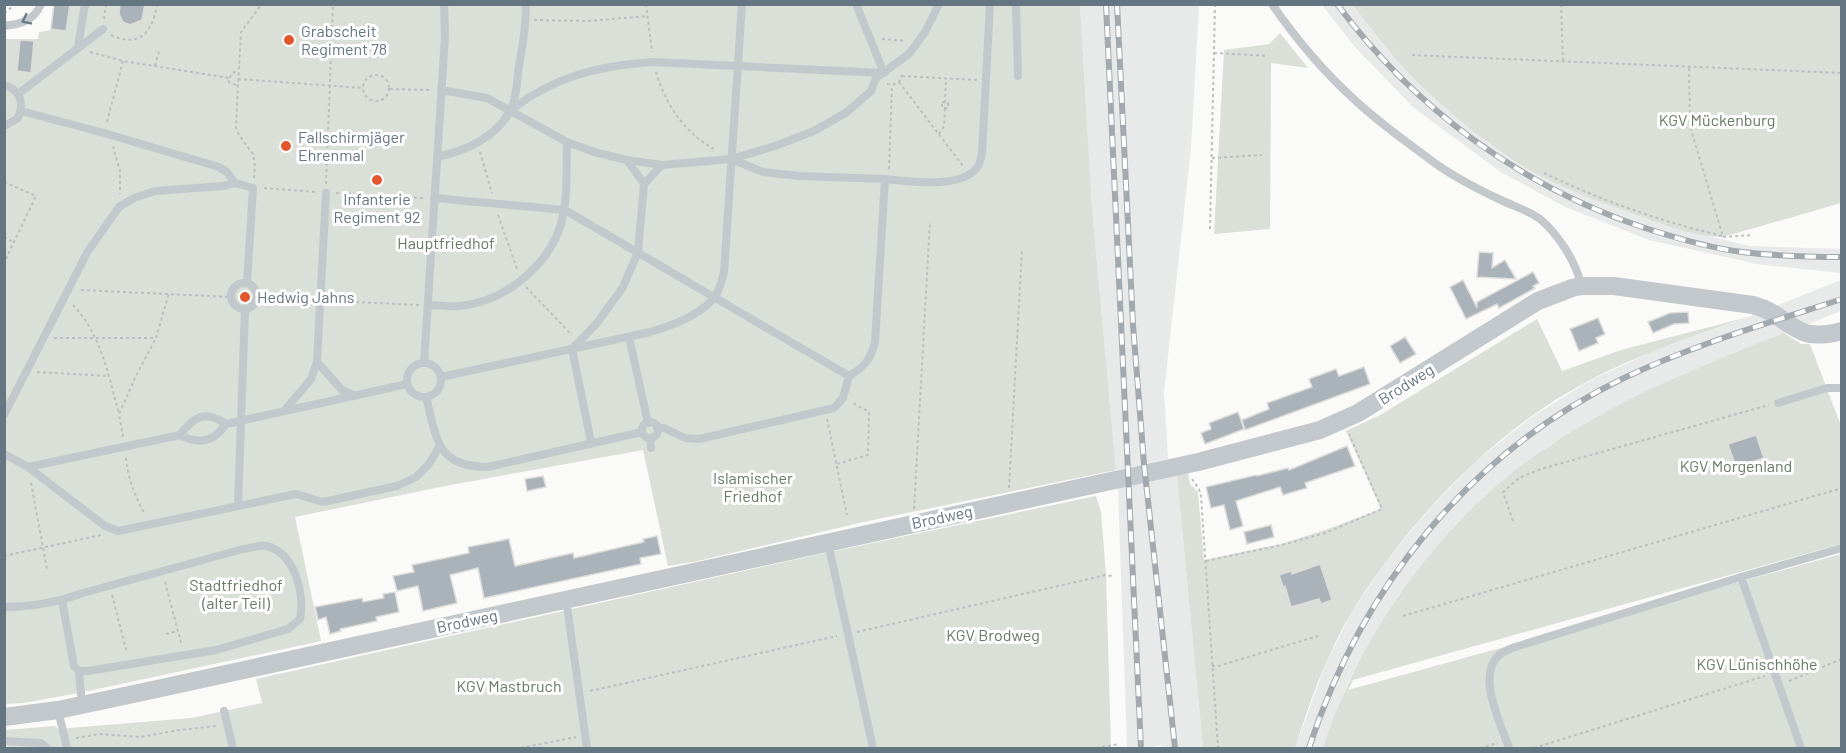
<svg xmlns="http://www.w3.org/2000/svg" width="1846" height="753" viewBox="0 0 1846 753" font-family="Barlow,sans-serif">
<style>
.built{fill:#e8e9e9}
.green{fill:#dadfd7}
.building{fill:#aab3b9;stroke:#dcdcda;stroke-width:1.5}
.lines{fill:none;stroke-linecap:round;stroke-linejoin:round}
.path{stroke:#bbbfc2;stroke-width:2;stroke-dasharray:3 3;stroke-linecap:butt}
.service{stroke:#c3c8cc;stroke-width:8}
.tertiary{stroke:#c3c8cc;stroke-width:18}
.rail-casing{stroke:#a2aab0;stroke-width:6}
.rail{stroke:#fff;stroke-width:4;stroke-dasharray:11;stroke-linecap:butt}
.oneway{stroke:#6a7a87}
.poi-dot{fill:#e4572e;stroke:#fff;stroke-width:2}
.labels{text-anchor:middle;stroke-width:6;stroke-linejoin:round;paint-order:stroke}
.poi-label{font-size:16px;fill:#657683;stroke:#fff;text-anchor:start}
.park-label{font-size:16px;fill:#687a64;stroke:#fff}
.street-label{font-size:16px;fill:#657683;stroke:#fff}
</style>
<rect width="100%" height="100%" fill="#fafaf8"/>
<g class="built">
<path d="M1080 5H1199L1191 148 1164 392 1168 459 1116 470 1092 208Z"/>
<path d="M1322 5H1353L1384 46 1427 90 1507 156 1553 181 1599 201 1687 231 1750 246 1841 249V273L1762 265 1649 240 1565 207 1501 172 1414 108 1354 46Z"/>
<path d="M1841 280V311L1696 369 1618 406 1550 445 1495 488 1454 527 1399 595 1348 682 1323 748H1295L1326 663 1352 612 1388 558 1432 506 1476 461 1529 419 1587 382 1656 350 1748 317Z"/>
<path d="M1177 475 1203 748H1161V745L1155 746V748H1127L1118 488Z"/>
</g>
<g class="green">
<path d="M54 4 1080 5 1092 208 1116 470 868 521 698 561 668 566 643 450 445 486 295 517 321 641 79 693 23 703 5 704 4 39H38L39 32 52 30Z"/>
<path d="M1353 5H1841V203L1723 237C1693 237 1662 224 1635 214 1591 199 1544 182 1506 155 1462 124 1418 87 1384 45 1373 32 1363 18 1353 5Z"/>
<path d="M1280 33 1308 68 1271 63 1270 229 1214 234 1224 50 1269 44Z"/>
<path d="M1748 317C1694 336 1639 354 1588 381 1492 432 1410 519 1353 610 1327 653 1310 701 1295 748H1203L1177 475 1188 473 1190 484 1198 492 1204 560 1281 544 1328 529 1381 509 1346 431 1380 415 1537 319 1562 371 1621 350Z"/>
<path d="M1784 333 1801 344H1810L1841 426V544L1353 680 1348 690 1841 554V748H1323C1360 632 1447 511 1551 445 1623 397 1704 365 1784 333Z"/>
<path d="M1096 496 1101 512 1106 575 1111 748H5L4 730 55 726 58 729 191 718 262 703 256 679 825 553Z"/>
</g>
<g class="building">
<path d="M54 4H70L66 31 51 29Z"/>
<path d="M120 4H145L142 20 130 25 123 22 119 14Z"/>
<path d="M20 40 34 41 31 73 17 71Z"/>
<path d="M1479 252 1493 253 1492 268 1505 260 1516 279 1477 277Z"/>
<path d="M1533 272 1539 283 1533 286 1535 288 1499 308 1497 304 1466 319 1450 287 1463 280 1477 308V302Z"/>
<path d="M1688 312 1689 323 1674 324 1653 333 1648 322 1670 313Z"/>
<path d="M1598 318 1605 334 1596 338 1598 343 1579 351 1570 329Z"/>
<path d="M1405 337 1416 354 1400 363 1390 346Z"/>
<path d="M1364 367 1370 384 1245 430 1242 420 1269 409 1267 403 1312 387 1309 379 1336 369 1339 376Z"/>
<path d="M1238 412 1244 429 1205 444 1201 433 1211 429 1209 423Z"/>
<path d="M1756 435 1764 458 1736 467 1728 444Z"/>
<path d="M1347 446 1355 466 1305 483 1307 488 1283 495 1280 487 1236 501 1243 526 1230 530 1224 505 1211 508 1206 487 1256 475 1257 476 1288 468 1289 470Z"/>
<path d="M543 476 546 487 527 491 525 479Z"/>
<path d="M1271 525 1274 537 1247 544 1244 532Z"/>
<path d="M657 536 661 554 640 558 641 564 484 598 478 568 450 575 457 603 423 611 418 586 397 591 393 576 414 572 412 565 469 553 468 547 509 539 515 566 573 553 574 558 644 542 643 539Z"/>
<path d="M1320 564 1332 600 1321 604 1319 599 1291 607 1285 586 1283 587 1279 575 1291 571 1292 574Z"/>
<path d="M395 592 399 612 376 617 377 621 340 629 341 631 330 634 326 617 318 620 315 607 362 598 363 602 384 598 383 594Z"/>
</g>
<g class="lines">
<g class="path">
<path d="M646 4 652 52"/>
<path d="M1561 4 1563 62"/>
<path d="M4 13 16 4"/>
<path d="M104 19 106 4"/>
<path d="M534 20 587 21 648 16"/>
<path d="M111 35C140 49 153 31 157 4"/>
<path d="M882 39 906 41"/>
<path d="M90 52 123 61 229 78"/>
<path d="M1214 53 1268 56"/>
<path d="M1412 55 1842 73"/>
<path d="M155 66 159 51"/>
<path d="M1689 68 1690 126 1723 237 1753 235"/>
<path d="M656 72C665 104 685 133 714 149"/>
<circle cx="376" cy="88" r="13"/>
<path d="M902 76 977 80"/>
<path d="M238 79 363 88"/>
<path d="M899 82 963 166"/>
<path d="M887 84 892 85 899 82 902 75"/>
<path d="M236 85 229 82V78L234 72H238"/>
<path d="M390 89 432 90"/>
<path d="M942 102 948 103V108H942Z"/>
<path d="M945 103 946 78"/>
<path d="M107 122 123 61"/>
<path d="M939 134 944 126 945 108"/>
<path d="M113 146 120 171V194"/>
<path d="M480 152 492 193"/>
<path d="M1212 158 1262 155"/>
<path d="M889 169 892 85"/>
<path d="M1544 173C1602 201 1660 221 1722 236"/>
<path d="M254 178 255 166 253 154 239 135 236 127 238 85 241 32 262 4"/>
<path d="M4 182 36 196 4 263"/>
<path d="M326 184 333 4"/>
<path d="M264 188 315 192"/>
<path d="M336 193 423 198"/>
<path d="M498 215 517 269"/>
<path d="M1210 229 1215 4"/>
<path d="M4 237 14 242"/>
<path d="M526 287 572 335"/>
<path d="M81 290 231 297"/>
<path d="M257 297 311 300"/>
<path d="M332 301 419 305"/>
<path d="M73 305C101 334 109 377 119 414"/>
<path d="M54 338H156"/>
<path d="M37 372 109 376"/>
<path d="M827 419 847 515"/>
<path d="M123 437 119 414 135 378 156 338 169 293"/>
<path d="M126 458C128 478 135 497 145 514"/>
<path d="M837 464 868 455 869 412 853 403"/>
<path d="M1192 479 1199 489 1201 496 1218 748"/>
<path d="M31 483 47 569"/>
<path d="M1009 488 1022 249"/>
<path d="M914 509 930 221"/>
<path d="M1513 521 1503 492 1519 478 1541 469 1769 405"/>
<path d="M4 556 101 535"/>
<path d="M1206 561 1286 544 1325 533 1382 509 1349 434"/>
<path d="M165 582 182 646"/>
<path d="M112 595 127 653"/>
<path d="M1403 616 1842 488"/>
<path d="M857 632 1106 575 1112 576"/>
<path d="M166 634 178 631"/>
<path d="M1212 666H1218L1318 636"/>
<path d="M1789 681 1842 659"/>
<path d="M590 691 837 636"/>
<path d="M76 738 99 734 140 737 180 730 216 726"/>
<path d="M521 748 576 737"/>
<path d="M1096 748 1119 744"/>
<path d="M1480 748 1498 743"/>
<path d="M1534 748 1765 676"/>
</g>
<g class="service">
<path d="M1016 4 1018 76"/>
<path d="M1272 4C1296 39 1325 73 1356 101 1378 122 1404 140 1428 158 1451 176 1477 189 1503 201 1516 207 1529 211 1540 219 1559 235 1575 261 1581 284"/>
<path d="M4 26C21 24 34 21 41 4"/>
<path d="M78 47 85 4"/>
<path d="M4 85C21 90 25 105 17 119L4 126"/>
<path d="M441 90 487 98 567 142 594 152 627 160 662 165 731 159 775 146 814 131 847 112 871 91 876 78 909 54 925 32 939 4"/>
<path d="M18 94 103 29"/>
<path d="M511 110C555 76 598 66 653 62L884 73 856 4"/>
<path d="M21 111 104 133 219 167 227 172 235 183"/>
<path d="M437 157C465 151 495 138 510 111 517 99 517 79 519 65 523 45 526 25 526 4"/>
<path d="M731 159 763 172 799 176 885 179"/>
<path d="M644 184 662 165"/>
<path d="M434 198 565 210 849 376C865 366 870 361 875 342L885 179C909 181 963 190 978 166 980 163 981 157 982 153L990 4"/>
<circle cx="244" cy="296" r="13"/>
<path d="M428 305C438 305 449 307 460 306 509 301 556 260 564 211 568 189 566 165 567 142"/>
<path d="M629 337 648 423"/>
<path d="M317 362 342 390 355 396"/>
<path d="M424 363 445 36 444 4"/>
<circle cx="424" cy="380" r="17"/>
<path d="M441 377 650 332C671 326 703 314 716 295 720 288 722 280 724 272L742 4"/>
<path d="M426 397C437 439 436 467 488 467L642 432"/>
<path d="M1778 403 1827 388H1842"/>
<path d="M285 410 311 379 317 362 326 193"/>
<path d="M4 415 88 251 119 207 134 198 155 191 223 186 235 183 253 188 247 283"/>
<circle cx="650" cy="430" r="8"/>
<path d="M657 428H664L685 438 699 439 834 408 843 398 849 376"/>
<path d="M180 435C199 445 214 442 226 424"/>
<path d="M650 438 651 448"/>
<path d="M591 442 572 349 597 323 623 287 638 252 644 184 627 160"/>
<path d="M4 454 28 467 105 526 118 531 296 494 323 502 397 486 416 477 429 464 439 447"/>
<path d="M28 467 180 435C194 416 205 410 226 424L407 384"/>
<path d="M238 506 245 309"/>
<path d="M828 543 873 748"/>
<path d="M1741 577 1801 748"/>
<path d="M566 599 587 748"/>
<path d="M62 600 74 666 79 671"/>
<path d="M4 607C32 607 56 603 83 593L243 549C251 548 260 545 267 546 295 553 305 595 300 619L288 629 216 650 88 671H79L82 704"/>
<path d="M58 710 67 748"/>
<path d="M224 711 233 748"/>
<path d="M4 741 41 743 47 748"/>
<path d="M1509 748C1501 724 1476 676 1499 655 1503 652 1508 650 1512 648L1741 577 1842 548"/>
</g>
<path class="tertiary" d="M4 717 58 710 143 692 1074 489 1198 462 1320 430 1358 413 1379 400 1538 301 1572 288 1581 286H1614L1753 305C1792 315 1791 345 1842 331"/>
<defs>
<g id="rail">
<path d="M1106 4 1141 748"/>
<path d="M1117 4 1133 325 1144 464 1175 748"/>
<path d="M1337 4C1415 109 1520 186 1645 228 1676 238 1709 248 1742 252 1775 256 1808 257 1842 257"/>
<path d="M1309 748C1361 588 1470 452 1624 378 1693 345 1768 323 1842 299"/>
</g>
</defs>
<use href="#rail" class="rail-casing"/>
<use href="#rail" class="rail"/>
</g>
<defs><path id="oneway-chevron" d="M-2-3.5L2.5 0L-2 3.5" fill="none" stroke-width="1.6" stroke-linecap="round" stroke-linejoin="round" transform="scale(1.5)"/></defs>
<use class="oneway" href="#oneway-chevron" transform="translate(26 20) rotate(154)"/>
<g class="poi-dot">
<circle cx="289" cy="40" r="6"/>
<circle cx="286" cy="146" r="6"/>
<circle cx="377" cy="180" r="6"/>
<circle cx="245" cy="297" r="6"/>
</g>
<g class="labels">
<g class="poi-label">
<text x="301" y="37">Grabscheit<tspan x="301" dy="18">Regiment 78</tspan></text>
<text x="298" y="143">Fallschirmjäger<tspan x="298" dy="18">Ehrenmal</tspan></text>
<text x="377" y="205" text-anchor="middle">Infanterie<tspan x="377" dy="18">Regiment 92</tspan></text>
<text x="257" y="303">Hedwig Jahns</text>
</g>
<g class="park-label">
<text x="1717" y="126">KGV Mückenburg</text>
<text x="446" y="249">Hauptfriedhof</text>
<text x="1736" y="472">KGV Morgenland</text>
<text x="753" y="484">Islamischer<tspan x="753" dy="18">Friedhof</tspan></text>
<text x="236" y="591">Stadtfriedhof<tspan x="236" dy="18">(alter Teil)</tspan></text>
<text x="993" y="641">KGV Brodweg</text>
<text x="1757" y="670">KGV Lünischhöhe</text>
<text x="509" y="692">KGV Mastbruch</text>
</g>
<g class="street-label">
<text transform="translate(1406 384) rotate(-32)" y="6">Brodweg</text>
<text transform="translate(942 517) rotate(-12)" y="6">Brodweg</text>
<text transform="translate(467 621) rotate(-12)" y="6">Brodweg</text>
</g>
</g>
<rect width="1846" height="753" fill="none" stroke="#657683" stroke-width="12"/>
</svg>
